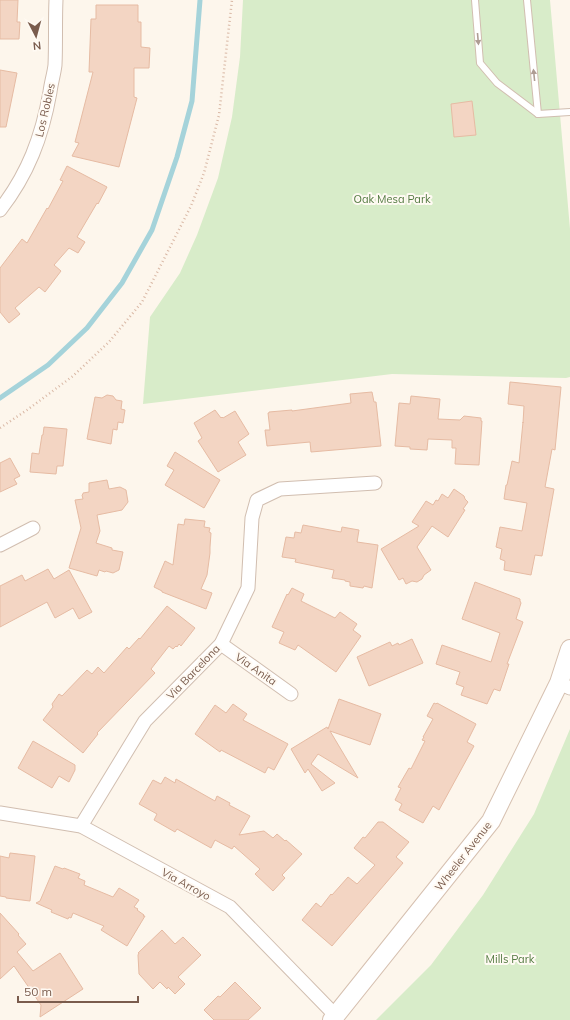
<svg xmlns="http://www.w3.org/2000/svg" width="570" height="1020" viewBox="0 0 570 1020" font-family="Mulish,sans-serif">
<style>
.green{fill:#d8ecc9}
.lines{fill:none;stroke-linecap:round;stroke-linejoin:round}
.stream{stroke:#a5d3da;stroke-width:5}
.building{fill:#f3d5c3;stroke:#e6bba3}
.lane-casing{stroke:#d1beb0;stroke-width:8}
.street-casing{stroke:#d1beb0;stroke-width:15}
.secondary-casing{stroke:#d6c0b0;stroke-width:20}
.path{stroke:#d9b8a5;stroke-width:2.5;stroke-dasharray:1 3;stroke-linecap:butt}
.lane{stroke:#fff;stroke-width:6}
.street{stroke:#fff;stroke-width:13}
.secondary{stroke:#fff;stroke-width:18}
.oneway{fill:#af9d94}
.labels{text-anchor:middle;stroke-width:4;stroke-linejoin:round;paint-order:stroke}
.street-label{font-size:11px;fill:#7a5c4d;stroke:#fffaf3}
.park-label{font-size:11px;fill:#537a41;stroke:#fffaf3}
</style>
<rect width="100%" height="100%" fill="#fdf6ec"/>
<g class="green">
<path d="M243 0H550L570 229V377L566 378 392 374 143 404 150 317 180 273 197 235 218 178 232 117 240 57Z"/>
<path d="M570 729V1020H376L431 965 483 895 534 814Z"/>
</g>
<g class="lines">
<path class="stream" d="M0 398 48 365 87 328 122 283 152 230 177 157 192 101 200 0"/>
</g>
<g class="building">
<path d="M0 0H18L17 22H20L19 39H0Z"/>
<path d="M96 5H138V22H141V47L150 48 149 68H134V97L137 98 119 167 72 156 79 143 75 142 93 72H89L91 19H96Z"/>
<path d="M0 70 17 73 6 127H0Z"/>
<path d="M472 101 476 135 454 137 451 104Z"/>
<path d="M67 166 107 187 98 204 97 203 77 237 85 242 78 253 69 248 54 265 61 271 45 292 39 287 15 308 20 314 9 323 0 312V268L22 239 27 243 47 208 48 209 63 181 60 180Z"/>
<path d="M510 382 561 387 555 450 552 449 545 487 554 489 542 556 535 555 531 575 504 570 505 561 500 559 502 549 496 547 500 527 522 531 527 503 504 499 506 485H507L512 461 519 463 523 422V423L524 406 508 404Z"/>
<path d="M372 392 374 402H376L381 446 311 452 310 442 267 446 265 430H270L268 413H269V412L292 410V411L351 403 350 394Z"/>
<path d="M107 395 113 396 116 400 122 401 121 409 125 410 123 423 118 422 117 430 113 429 111 444 87 439 95 397 102 398Z"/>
<path d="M411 396 440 399 438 419 460 420 464 416 481 418V421H482L479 465 455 464 456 448H452V440L428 439 427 450 410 449V447L395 446 399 403 410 404Z"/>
<path d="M215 410 221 418 222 417 223 418 235 411 249 434 238 442 246 455 218 472 198 441 202 438 194 423Z"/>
<path d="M44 427 67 429 63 466H57L56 474 30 472 32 453 39 454 42 435H43Z"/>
<path d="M175 452 220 480 204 508 165 485 174 470 167 466Z"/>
<path d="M10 458 20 476 14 479 17 484 0 492V463Z"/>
<path d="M107 480 109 489 120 487 126 490 128 502 122 510 97 515 100 531 96 543 112 548V550L123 552 119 570 113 573 106 571 105 572 99 570 97 576 69 568 81 528 75 500 83 499 82 495 83 494V493L89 492V483Z"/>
<path d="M454 489 464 496 465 499 468 502 463 509 465 510 448 537 432 526 417 547 431 570 424 575 422 579 417 582 412 581 406 584 403 578 399 580 381 549 419 526 412 522 426 501 433 505 436 500 438 501 442 494 448 498Z"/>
<path d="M185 519 205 521 204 527 210 528 209 532 211 533 210 547V553L207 575 201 589 212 593 206 609 162 592V591L154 587 165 561 173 565 178 524 184 525Z"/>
<path d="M303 525 341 532 342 527 359 530 357 542 378 545 372 588 364 586 363 588 350 586V582L345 581V580L332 578 334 570 295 562 296 559 282 557 286 537 294 538 295 532 301 533Z"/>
<path d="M48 569 54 579 69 570 92 612 79 619 73 608 55 618 47 602 0 627V586L22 575 25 581Z"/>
<path d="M475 582 520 599V601L521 603 516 619 523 622 507 664H509L500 691 494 689 487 704 461 695 464 687 456 684 460 672 436 664 442 645 491 662 500 633 462 619Z"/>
<path d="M292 588 304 594 301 601 335 618 340 612 357 624 353 630 361 636 336 672 298 645 295 650 279 643 284 632 272 627 287 594 288 595Z"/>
<path d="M167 606 195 628 181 646 179 644 177 647 176 646 173 649 169 646 151 669 155 673 97 733 98 734 83 753 43 720 53 707 52 704 59 694 62 696 87 670 92 674 98 667 104 673 127 647 129 649 139 638 140 639Z"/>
<path d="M412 639 423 663 369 686 357 657 390 642 392 646 398 643 399 645Z"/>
<path d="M339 699 381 714 370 745 330 731 358 778 318 754 311 764 335 783 322 791 308 769 305 773 291 749 327 727 328 729Z"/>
<path d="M434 703 436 704 437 703 476 724 467 742 474 746 439 810 433 806 423 823 399 810 402 804 395 800 401 788 398 787 409 768 411 769 425 741 422 740 424 737H423L433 719 427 716Z"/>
<path d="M233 704 247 714 243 720 288 744 274 770 268 767 265 773 221 750 220 752 195 734 215 705 226 713Z"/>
<path d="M33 741 75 765V770L69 782 59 776 52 788 18 768Z"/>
<path d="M165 777 175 783 176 779 215 801 217 796 228 802 230 803 229 805 250 816 239 835 264 831 273 838 277 834 285 841 286 840 302 854 282 875 285 878 273 891 255 874 260 869 234 846 232 849 215 840 211 848 177 829 175 832 154 820 157 814 139 804 153 780 161 784Z"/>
<path d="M378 822H383L409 842 396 857 403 863 332 946 302 920 316 903 321 907 331 894 332 895 348 877 357 884 375 865 354 848 363 837 365 838Z"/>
<path d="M10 853 35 856 30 901 6 898V897L0 896V856L9 858Z"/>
<path d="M55 866 63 869 64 868 80 874 78 878 85 881 84 885 113 897 119 888 139 900 134 907 138 909 137 910 144 915 143 916H145L127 946 101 930 104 926 73 913 71 918 69 917 68 919 51 912 52 910 36 903 40 901Z"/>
<path d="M0 913 19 934 18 935 26 944 17 952 33 971 60 953 83 989 40 1017 41 1005 14 966 0 979Z"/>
<path d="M162 930 175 944 183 937 201 955 178 977 185 984 175 994 168 987 167 989 160 982 153 989 139 974 138 955 139 953H138Z"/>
<path d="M235 982 261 1008 248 1020H214L204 1010 218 996 220 997Z"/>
</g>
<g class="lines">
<defs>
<g id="lane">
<path d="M475 0 480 63 497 83 538 114 570 112"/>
<path d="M527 0 538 114"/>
</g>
<g id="street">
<path d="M0 210C28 174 42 137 50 92 51 83 54 74 55 65 56 43 55 21 56 0"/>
<path d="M0 545 33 528"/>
<path d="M221 644 291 694"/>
<path d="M559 683 570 688"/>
<path d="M0 813 81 826 230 907 336 1016"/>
<path d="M81 826 145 721 221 644 248 588 252 518 257 500 280 489 375 483"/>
</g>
<path id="secondary" d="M332 1020 491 821 559 683 570 649"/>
</defs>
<use href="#lane" class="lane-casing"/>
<use href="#street" class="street-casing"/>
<use href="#secondary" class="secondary-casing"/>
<path class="path" d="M0 428 27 410 73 376 109 342 142 302 191 206 204 173 219 115 232 0"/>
<use href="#lane" class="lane"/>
<use href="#street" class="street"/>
<use href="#secondary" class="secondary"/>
</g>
<defs><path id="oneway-solid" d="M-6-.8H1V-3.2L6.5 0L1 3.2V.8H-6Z"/></defs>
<g class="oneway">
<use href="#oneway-solid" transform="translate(478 39) rotate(85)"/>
<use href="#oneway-solid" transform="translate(534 75) rotate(-96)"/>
</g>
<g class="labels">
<g class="street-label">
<text transform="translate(45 110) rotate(-77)" y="4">Los Robles</text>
<text transform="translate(256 669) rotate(35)" y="4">Via Anita</text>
<text transform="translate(193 672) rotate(-46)" y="4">Via Barcelona</text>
<text transform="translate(463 856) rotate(-52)" y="4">Wheeler Avenue</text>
<text transform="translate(186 884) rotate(29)" y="4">Via Arroyo</text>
</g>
<g class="park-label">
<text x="392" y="203">Oak Mesa Park</text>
<text x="510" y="963">Mills Park</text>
</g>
</g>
<g transform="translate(36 36) rotate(174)" stroke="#fffaf3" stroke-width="3" paint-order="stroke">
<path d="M0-3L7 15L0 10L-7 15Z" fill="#7a5c4d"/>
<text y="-6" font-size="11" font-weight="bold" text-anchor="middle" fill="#7a5c4d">N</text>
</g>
<path d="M18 996v6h120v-6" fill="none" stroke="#7a5c4d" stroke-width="2"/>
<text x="24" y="996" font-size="12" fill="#7a5c4d" stroke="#fffaf3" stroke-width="3" paint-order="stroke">50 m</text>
</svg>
